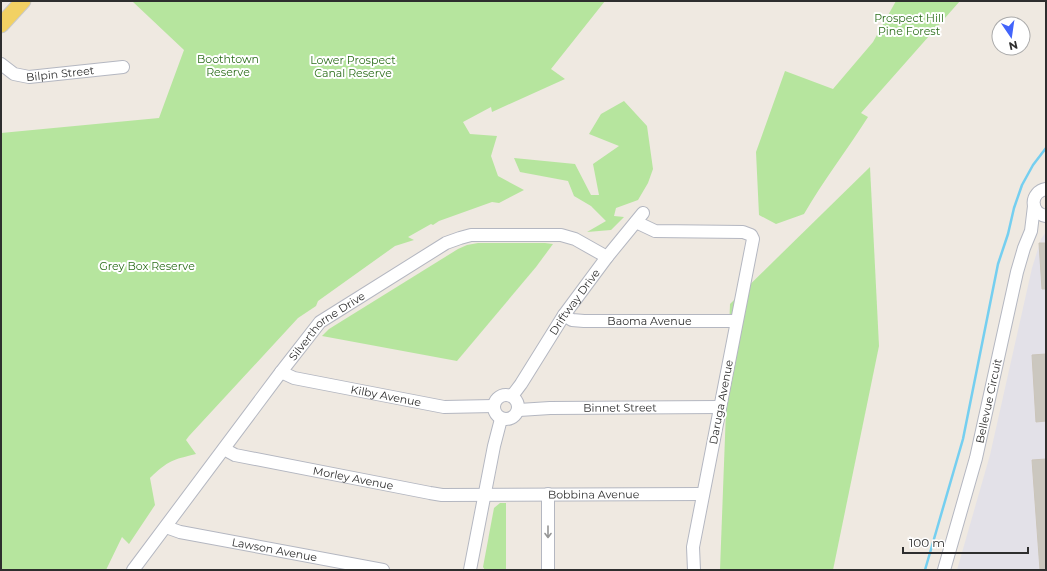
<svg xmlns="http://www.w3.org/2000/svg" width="1047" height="571" viewBox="0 0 1047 571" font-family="Montserrat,sans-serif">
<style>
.industrial{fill:#e3e1e8}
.green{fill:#b6e59e}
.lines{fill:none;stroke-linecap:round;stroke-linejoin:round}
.stream{stroke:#75cff0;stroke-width:2.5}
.building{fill:#cbc7bf;stroke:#cbc5ba}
.minor-casing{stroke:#b4b7c1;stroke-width:14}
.major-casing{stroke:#c9c9c9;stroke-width:17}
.minor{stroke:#fff;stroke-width:12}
.major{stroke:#f2d163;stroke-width:15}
.oneway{stroke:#969696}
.labels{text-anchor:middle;stroke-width:4;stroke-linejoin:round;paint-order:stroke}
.park-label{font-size:11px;fill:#2c6e1b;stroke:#fff}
.street-label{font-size:11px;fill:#2e2e2e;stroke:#fff}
</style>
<rect width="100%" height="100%" fill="#efe9e1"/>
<path class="industrial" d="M1046 232V570H957L990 455 1032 268 1041 239Z"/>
<g class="green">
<path d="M132 1H605L551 69 565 79 492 112 491 107 463 122 470 134 497 136 491 156 498 176 524 190 499 203 492 202 439 221 433 225 431 224 408 237 414 240 395 246 318 301 316 306 298 318 189 436 186 440 196 454C172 460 169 460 150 478L155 505 129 544 122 537 106 570H1V133L159 118 184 50Z"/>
<path d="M896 1H960L861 113 868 117C847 150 823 181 804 214L776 224 759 215 756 152 785 71 833 89 873 42Z"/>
<path d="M624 101 647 126 653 169 648 183 638 200 616 208 614 216 624 217 611 230 587 232 606 221 591 206 574 196 568 181 520 172 514 158 575 164 591 195H599L593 164 619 146 589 134 601 114Z"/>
<path d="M870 167 879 346 833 570H720L730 304Z"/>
<path d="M478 243H545L553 244 536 267 457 361 322 336 329 329 458 249 467 245Z"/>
<path d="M500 503H506V570H485L483 567 494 508Z"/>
</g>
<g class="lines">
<path class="stream" d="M925 570 963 439 998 264 1008 234 1014 208 1022 185 1033 165 1046 148"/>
</g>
<g class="building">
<path d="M1039 243H1046V289H1042Z"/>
<path d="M1046 354V421L1036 422 1032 355Z"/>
<path d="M1046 459V570H1040L1032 460Z"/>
</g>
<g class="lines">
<defs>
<g id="minor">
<path id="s1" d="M1 64 14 74 29 77 123 67"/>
<path d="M1046 189C1030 192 1029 213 1046 216"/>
<path d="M636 222 655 231 743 232 751 235 753 239 693 547 694 570"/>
<path id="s2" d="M564 315 572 320 584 321H736"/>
<path id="s3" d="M281 372 294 378 444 407 494 406"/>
<circle cx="506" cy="407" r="12"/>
<path id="s4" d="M512 396 521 384 564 315 607 257 643 213"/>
<path id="s5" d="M519 410 550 408 720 407"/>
<path id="s6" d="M224 449 235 455 430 493 442 495 703 494"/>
<path id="s7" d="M166 527 180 532 383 570"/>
<path id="s8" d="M133 570 281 372 320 322 446 243 460 238 471 235H561L575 239 607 257"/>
<path d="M470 570 494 446 501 419"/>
<path d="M548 570V494"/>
<path id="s9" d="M944 570 976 458 1017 272 1024 248 1031 231 1034 206"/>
</g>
<path id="major" d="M1 25 23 1"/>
</defs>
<use href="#minor" class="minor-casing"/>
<use href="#major" class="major-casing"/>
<use href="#minor" class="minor"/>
<use href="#major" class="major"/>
</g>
<defs><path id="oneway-shaft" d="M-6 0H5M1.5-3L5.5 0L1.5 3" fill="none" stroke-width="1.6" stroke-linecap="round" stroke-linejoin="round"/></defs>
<use class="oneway" href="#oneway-shaft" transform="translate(548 532) rotate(90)"/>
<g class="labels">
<g class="park-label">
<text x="909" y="22">Prospect Hill<tspan x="909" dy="13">Pine Forest</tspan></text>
<text x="228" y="63">Boothtown<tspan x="228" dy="13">Reserve</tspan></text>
<text x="353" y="64">Lower Prospect<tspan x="353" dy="13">Canal Reserve</tspan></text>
<text x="147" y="270">Grey Box Reserve</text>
</g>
<g class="street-label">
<text dy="4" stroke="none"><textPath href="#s1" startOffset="63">Bilpin Street</textPath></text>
<text dy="4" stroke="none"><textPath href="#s4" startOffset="113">Driftway Drive</textPath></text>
<text dy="4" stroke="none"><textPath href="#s2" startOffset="87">Baoma Avenue</textPath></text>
<text dy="4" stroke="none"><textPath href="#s8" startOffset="313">Silverthorne Drive</textPath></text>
<text dy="4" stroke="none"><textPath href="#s3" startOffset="108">Kilby Avenue</textPath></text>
<text dy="4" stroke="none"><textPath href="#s9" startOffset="175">Bellevue Circuit</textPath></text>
<text transform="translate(721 402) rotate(-79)" y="4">Daruga Avenue</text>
<text dy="4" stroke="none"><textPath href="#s5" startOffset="101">Binnet Street</textPath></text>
<text dy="4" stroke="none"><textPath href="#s6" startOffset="133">Morley Avenue</textPath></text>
<text dy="4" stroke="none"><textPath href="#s6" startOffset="375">Bobbina Avenue</textPath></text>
<text dy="4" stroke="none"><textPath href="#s7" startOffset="111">Lawson Avenue</textPath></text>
</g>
</g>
<rect width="1047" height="571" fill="none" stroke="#2e2e2e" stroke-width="4"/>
<g transform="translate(1011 36) rotate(167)"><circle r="19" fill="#ffffff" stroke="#ababab"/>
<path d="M0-3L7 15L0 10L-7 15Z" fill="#4264fb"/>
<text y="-6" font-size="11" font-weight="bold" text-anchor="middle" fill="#2e2e2e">N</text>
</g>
<path d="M903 547v6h125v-6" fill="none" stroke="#2e2e2e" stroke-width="2"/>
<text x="909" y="547" font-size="12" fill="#2e2e2e" stroke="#ffffff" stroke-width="3" paint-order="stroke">100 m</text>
</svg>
